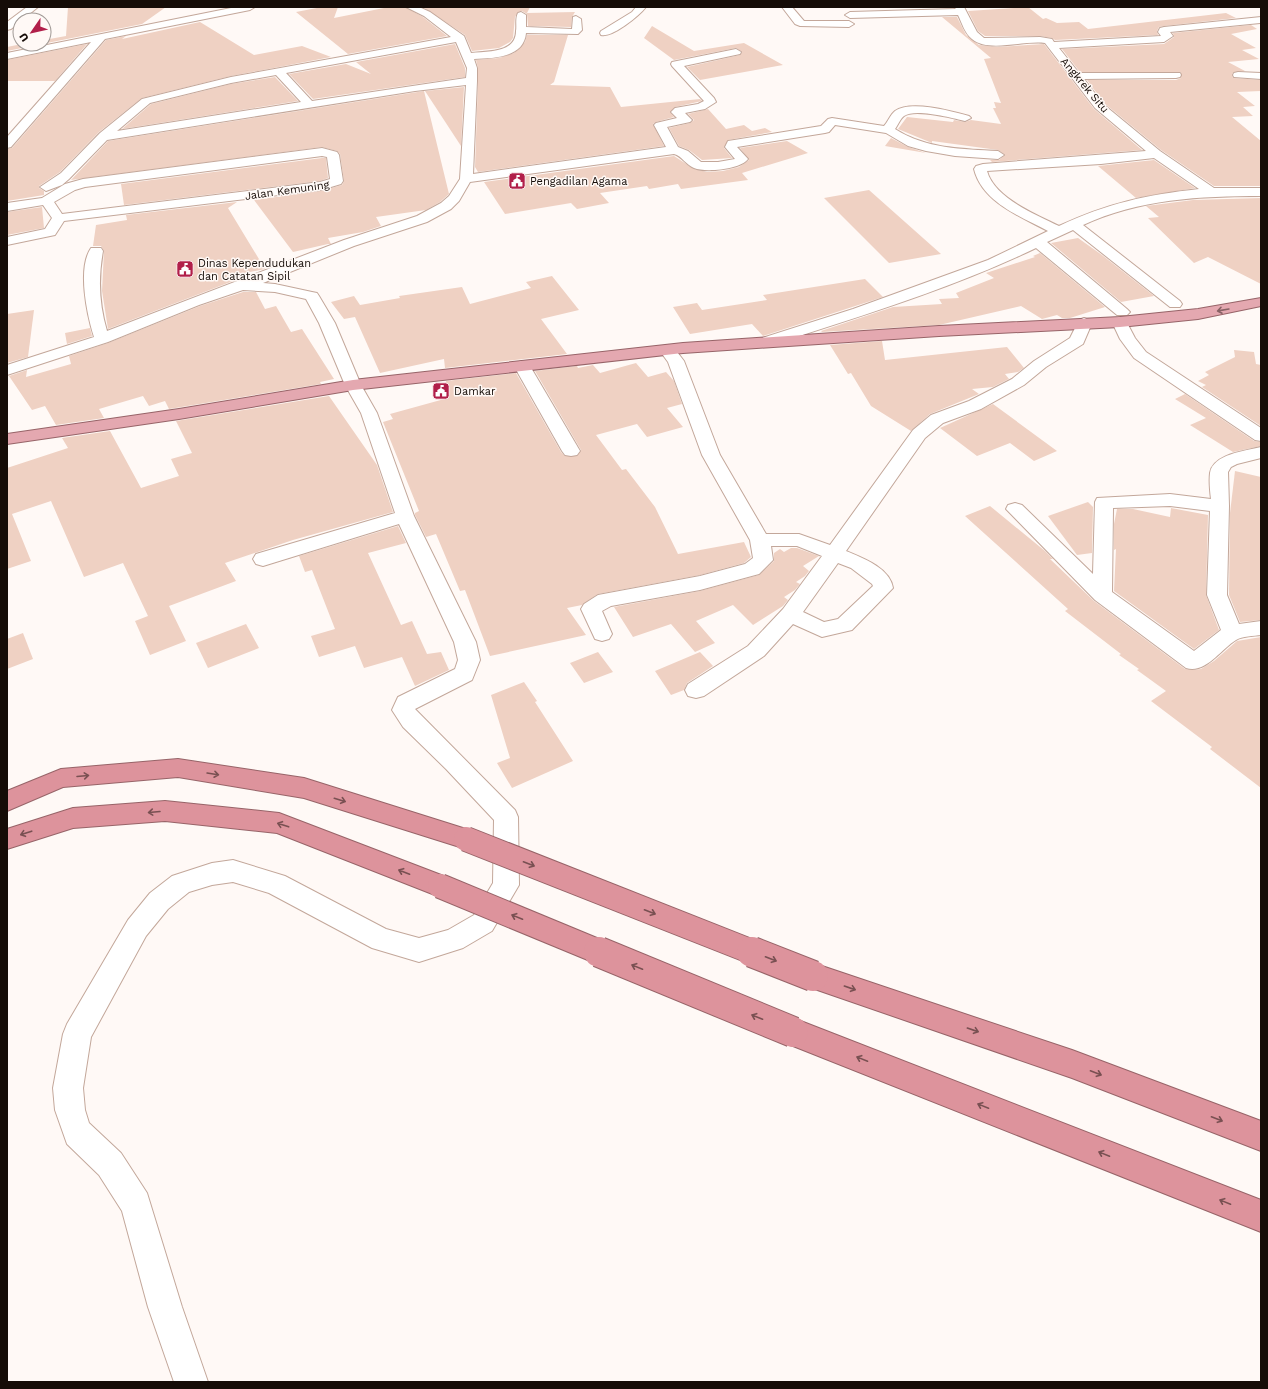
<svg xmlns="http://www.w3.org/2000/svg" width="1268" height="1389" viewBox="0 0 1268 1389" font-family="'Work Sans',sans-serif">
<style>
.building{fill:#efd1c3}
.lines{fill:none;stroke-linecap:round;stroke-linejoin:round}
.minor-casing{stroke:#c3a79a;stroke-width:2}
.trunk-casing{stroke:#976468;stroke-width:2}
.motorway-casing{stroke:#976468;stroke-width:2}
.minor{fill:#fff;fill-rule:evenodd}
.trunk{fill:#e4a8b0;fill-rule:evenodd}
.motorway{fill:#dd939c;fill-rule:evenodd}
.motorway-bridge-far1-casing{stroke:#976468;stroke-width:26;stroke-linecap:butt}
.motorway-bridge-casing{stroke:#976468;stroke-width:32;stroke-linecap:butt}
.motorway-bridge-far1{stroke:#dd939c;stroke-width:24}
.motorway-bridge{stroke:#dd939c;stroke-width:30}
.oneway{stroke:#876264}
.oneway2{stroke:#795052}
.labels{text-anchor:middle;stroke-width:3;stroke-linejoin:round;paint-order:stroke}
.far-street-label{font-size:11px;fill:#150c07;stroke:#fff9f6}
.far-poi-label{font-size:11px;fill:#150c07;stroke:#fff9f6;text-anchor:start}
</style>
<rect width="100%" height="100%" fill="#fff9f6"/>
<g class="building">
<path d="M68 7H166L142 24 7 51V47L22 44H44V40L66 36Z"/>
<path d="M322 7H338L334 18 389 7H405L423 17 447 36 348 54 296 12Z"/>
<path d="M423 7H530L527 13 575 12 572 17 571 27 528 26 527 14 522 11 518 12 515 17 513 38 510 42 499 48 472 51 465 35Z"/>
<path d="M1028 7 1043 19 1046 18 1057 23 1079 22 1088 29 1226 13 1236 18 1164 26 1159 27 1157 31 1158 35 1055 40 1052 38 1040 36H985L978 31 968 11Z"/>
<path d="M942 17H957L966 35 979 45 997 47 1044 44 1094 109 1142 150 992 162 990 160H999L1005 155 998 150 932 141V143L898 129 907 117 953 122 954 120 965 122 971 120 1001 124 993 108H996L994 102 1001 103 984 59 991 58Z"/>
<path d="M200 22 254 55 302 46 331 57 231 76 142 98 99 132 60 172 39 186V188L44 191V195L7 201V149L12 148 106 40 126 36 122 39Z"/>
<path d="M1251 25 1257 29 1231 34 1256 48 1242 50 1259 59 1228 62 1245 71 1234 72 1232 74 1233 78 1261 80V91L1237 92 1255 106 1243 107 1253 116 1232 117 1261 141V186H1214L1161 150 1104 103 1087 80H1176L1181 78V72H1080L1062 49 1164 44 1174 37 1173 33Z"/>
<path d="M652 26 694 51 744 43 783 65 700 80 687 67 740 55 742 52 736 48 674 60 644 38Z"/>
<path d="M527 35H568L554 82 550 85 610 87 621 107 700 99 702 101 675 107 670 112 674 117 656 122 653 124 664 146 478 172 475 167 478 81V68L476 60 499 58 514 53 525 42Z"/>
<path d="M87 44 55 81H7V60Z"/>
<path d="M455 44 465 68V77L313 99 289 74 346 64 371 74 356 62Z"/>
<path d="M275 77 298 101 122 129 151 104 231 84Z"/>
<path d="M464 87 461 146 425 91Z"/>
<path d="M424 91 449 194 440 202 426 210 376 217 381 226 363 232 328 238 331 244H328L293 252 254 200 321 191 342 185 344 181 340 154 337 151 322 147 71 180 108 141Z"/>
<path d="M708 109 726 129 744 125 752 131 765 128 772 132 728 140 724 148 732 158 702 160 689 150 679 146 669 128 690 123 694 120 688 114Z"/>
<path d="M891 138 908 147 926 153 885 146Z"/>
<path d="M787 141 808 153 742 173 748 180 681 189 678 184 649 189 647 186 600 193 609 203 577 209 571 203 505 214 484 182 674 156 694 169 707 172 723 171 739 167 749 160 740 148Z"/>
<path d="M322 158H326L328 178 320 181 124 205 121 184Z"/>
<path d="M1154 160 1195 188 1136 198 1098 166Z"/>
<path d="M869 190 941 254 889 263 824 198Z"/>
<path d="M1261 198V284L1208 257 1194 263 1148 218 1159 217 1146 206 1193 200Z"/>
<path d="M237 202 228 208 265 269 245 273 246 276 108 329 102 291 104 251 101 246H93L96 225 127 220 126 215Z"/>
<path d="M42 207 44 228 7 235V212Z"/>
<path d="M1078 238 1102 255 1154 296 1121 302 1051 243Z"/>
<path d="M1040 253 1105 307 1070 318H1062L1057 315 1042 319 1021 306 939 325 822 332 821 331 893 307 942 304 939 299 959 298 956 293 994 278 986 273 1035 257 1033 256Z"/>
<path d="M552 276 579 310 541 319 567 354 445 368 444 359 380 373 355 317 344 319 331 302 354 296 360 305 400 298 399 296 462 287 470 304 531 288 526 282Z"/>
<path d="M865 279 883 297 763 336 752 324 690 334 673 307 697 303 702 310 767 300 763 295Z"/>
<path d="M243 292H256L265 309 276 306 291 332 302 329 334 379 320 382 321 384 169 409 165 401 149 406 143 396 99 409 104 418 56 425 45 406 32 410 9 376 27 370 26 377 71 364 69 356 108 343 200 306Z"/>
<path d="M34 310 28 357 7 363V314Z"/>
<path d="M90 328 92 336 67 344 65 333Z"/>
<path d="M882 341 885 360 1007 347 1024 368 1018 372 1005 374 1009 379 993 387 972 389 979 394 930 414 911 431 871 406 851 373 848 374 830 345Z"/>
<path d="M1234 350 1254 352 1256 364 1261 365V426L1202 387 1206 385 1198 381 1209 375 1205 372 1235 357Z"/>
<path d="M636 363 648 377 666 372 674 381 682 404 667 408 683 427 647 437 637 424 596 435 622 470 626 469 655 507 678 554 744 542 751 557 744 563 700 575 598 594 582 605 567 608 586 635 490 656 465 590 460 591 436 534 426 537 415 515V513L419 511 383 422 393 419 390 414 448 398 446 381 516 373 561 452 565 456H577L581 450 535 371 577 366 578 368 593 365 600 373Z"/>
<path d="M1185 394 1254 441 1261 442V446L1233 452 1190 425 1206 418 1175 399Z"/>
<path d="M329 396 377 465 393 512 293 540 225 563 236 581 169 606 186 641 150 655 135 621 148 616 123 563 84 577 51 501 12 514 31 561 7 569V468L68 448 62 438 110 431 141 488 179 476 171 459 192 453 176 421Z"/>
<path d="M993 404 1057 451 1034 461 1010 443 977 456 940 428Z"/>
<path d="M1235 471 1261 477V620L1240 622 1229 595 1230 513Z"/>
<path d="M1088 502 1093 507 1092 553 1077 555 1048 516Z"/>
<path d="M990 506 1045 551 1053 559H1050L1094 601 1185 669 1193 670 1201 669 1214 661 1237 641 1261 637V788L1210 749 1212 747 1151 701 1166 691 1137 670 1139 669 1119 655 1121 654 1065 611 1068 609 965 516Z"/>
<path d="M1171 508 1208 515 1206 595 1219 630 1194 649 1114 591 1116 549 1114 550V524L1117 509H1133L1170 517Z"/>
<path d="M398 526 406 543 368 553 401 625 412 621 427 654 441 652 449 670 415 686 402 657 364 668 355 646 319 657 311 636 335 629 312 570 305 572 299 556Z"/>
<path d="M791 548H797L819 556 803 566 809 571 805 576 796 582 800 584 795 590 784 597 788 600 783 606 753 625 733 605 696 621 715 643 695 652 671 624 633 637 614 607 700 591 759 575 774 561V553L780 549 784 552Z"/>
<path d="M246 624 259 648 208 668 196 643Z"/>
<path d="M23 633 33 659 7 669V639Z"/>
<path d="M598 652 613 672 584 683 570 663Z"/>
<path d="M700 652 713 666 687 683 684 690 671 695 655 671Z"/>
<path d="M524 682 537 701 535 702 573 761 512 788 497 763 510 758 491 695Z"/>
</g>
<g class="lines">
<defs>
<g id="minor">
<path d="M27 7H38L11 29 7 30V22Z"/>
<path d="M236 7H255L250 10 105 39 11 147 7 148V137L91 42 7 59V53Z"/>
<path d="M406 7H419L430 12 464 36 471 53C488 51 516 53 516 31 517 26 515 18 518 13L521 12 526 15V27L572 29 573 17 576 16 581 19 582 30 578 34 526 33C524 58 493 58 474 59L477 68V81L473 174 666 147 654 125 656 123 677 118 671 112 675 108 698 104 704 101 672 66 671 64 672 62 736 49 741 52 740 54 684 66 714 98 716 102 705 109 685 113 692 120 690 122 667 127 678 147 688 151 701 162H718L735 159 725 147 728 141 821 126 828 119 832 118 884 126C888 122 890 115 895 111 911 100 951 111 969 116L971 118 965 121C952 118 915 108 904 116 900 119 898 125 895 129 926 149 962 149 998 151L1004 155 998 159 955 156 926 151 908 146 886 133 835 125 829 132 825 133 737 147 748 159C741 169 706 173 694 168 686 165 682 156 674 154L470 182 459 201 451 209 427 222 354 246 263 283 275 284 312 292 317 293 319 296 335 323 361 385 377 413 414 516 476 642 480 660 472 680 415 709 515 810 518 817 519 885 492 931 463 948 419 962 372 948 269 893 233 882 212 885 189 892 168 909 146 936 91 1037 83 1088 85 1110 89 1123 121 1153 147 1193 182 1307 208 1382H174L148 1307 122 1211 99 1175 67 1144 55 1110 53 1088 63 1034 67 1024 128 920 150 893 172 876 212 863 233 860 285 876 386 929 419 938 448 930 474 915 493 883 494 820 446 769 403 727 392 710 398 697 455 669 458 660 454 642 399 524 263 566 256 564 253 559 256 554 395 513 361 413 345 385 319 323 306 299 275 292 243 290 199 305 108 342 7 375V365L94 337C87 315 77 268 91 248H101L103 251C98 279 99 304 107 331L344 240 417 216 441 203 449 196 460 179 466 85 415 91 107 140 69 179 62 185 46 191 40 187 61 173 100 133 142 99 231 77 451 37 424 16ZM456 42 467 68 466 78 312 101 286 73ZM276 75 301 102 117 131 150 103 231 83Z"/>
<path d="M636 7H646C639 16 612 38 601 35L600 33 601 31 632 12Z"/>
<path d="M782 7H792L804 21H849L854 24 849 27 800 26 795 24Z"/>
<path d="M954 7H964L977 32 984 38 1040 37 1052 39 1054 42 1161 36 1158 32 1160 28 1164 27 1261 17 1260 23 1170 32 1173 36 1164 42 1059 48 1079 73H1180L1181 75 1180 77 1176 78 1084 79 1103 104 1160 151 1214 188H1261V196C1200 196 1139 199 1083 225L1180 301 1182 304 1180 307H1170L1073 230 1047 242 1127 309 1130 312 1127 315H1117L1036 248C951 289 858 317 768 346H756L754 343 756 340 853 309 988 260 1048 231C1021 217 982 202 974 169L976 166 983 164 1146 151 1095 108 1045 43C1024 40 988 53 972 39 965 34 962 23 958 15L850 18 845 15 850 12 956 9ZM1154 158 1199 189C1146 195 1108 203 1059 226 1037 215 994 198 987 171L1101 164Z"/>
<path d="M1238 72 1261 73V79L1234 77 1233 75 1234 73Z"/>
<path d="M322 148 337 152 339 155 343 181 341 184 321 190 64 221 55 235 7 245V237L45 229 52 218 43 205 7 211V203L42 198 65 184 83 179ZM322 156 327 157 330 179 320 182 62 214 54 202 75 190 85 187Z"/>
<path d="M1120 317 1125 319 1135 338 1146 352 1261 428V441L1255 440 1134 358 1120 339 1112 322 1115 319Z"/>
<path d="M1084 318 1089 320 1092 323 1083 344 1046 367 1024 385 981 409 943 423 925 438 846 551C863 558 890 568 893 588L852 630 822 637 793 624 764 656 704 696 696 698 688 696 685 690 688 684 748 646 783 609 822 556 797 546H771L773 560 759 574 700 590 611 606 602 611 612 634 609 639 602 641 595 639 581 609 584 604 598 595 700 576 745 564 753 558 750 540 702 455 668 362 660 351 662 348H674L684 361 720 455 766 534H799L830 545 913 430 931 415 969 401 1012 379 1034 361 1070 338 1079 320ZM838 563 851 568 872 584 873 586 838 619 824 622 803 612Z"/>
<path d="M522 361 528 363 530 366 580 451 577 455 571 456 565 455 562 451 514 366 516 363Z"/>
<path d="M1261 447V458L1237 464 1231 467 1228 472 1229 506 1227 595 1239 624 1261 621V635C1254 636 1242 636 1236 640 1221 649 1206 674 1186 668L1095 600 1006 509 1008 505 1015 503 1022 505 1093 574 1095 502 1097 498 1170 494 1211 499C1210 491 1209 481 1210 473 1213 454 1245 451 1261 447ZM1170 506 1210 511 1207 595 1221 630 1194 651 1112 592 1113 508Z"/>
</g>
<path id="trunk" d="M1261 298V306L1198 319 1120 327 939 336 683 353 353 390 179 419 7 444V434L179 409 353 380 683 343 939 326 1120 317 1198 309Z"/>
<g id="motorway">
<path d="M178 759 304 778 466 829 475 832 478 839 475 846 466 849 304 798 178 777 63 787 7 811V791L61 769Z"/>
<path d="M165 801 279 813 449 878 453 886 449 894 440 897 277 833 165 821 73 828 7 849V829L73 808Z"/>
<path d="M813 963 1072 1050 1261 1121V1151L1072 1078 803 985 799 976 803 967Z"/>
<path d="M793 1018 1261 1200V1232L783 1042 779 1032 783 1022Z"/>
</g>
</defs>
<use href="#minor" class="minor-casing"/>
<use href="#trunk" class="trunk-casing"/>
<use href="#motorway" class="motorway-casing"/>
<use href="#minor" class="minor"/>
<use href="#trunk" class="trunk"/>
<use href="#motorway" class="motorway"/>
<defs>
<g id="motorway-bridge-far1">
<path d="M466 839 755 953"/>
<path d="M440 886 602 953"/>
</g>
<g id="motorway-bridge">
<path d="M599 952 793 1032"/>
<path d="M752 952 813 976"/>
</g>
</defs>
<use href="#motorway-bridge-far1" class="motorway-bridge-far1-casing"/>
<use href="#motorway-bridge" class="motorway-bridge-casing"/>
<use href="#motorway-bridge-far1" class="motorway-bridge-far1"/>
<use href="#motorway-bridge" class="motorway-bridge"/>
</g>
<defs><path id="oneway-shaft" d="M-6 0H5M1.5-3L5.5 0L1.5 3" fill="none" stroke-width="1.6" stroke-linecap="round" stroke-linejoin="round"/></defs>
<use class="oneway" href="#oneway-shaft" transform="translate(1223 310) rotate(170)"/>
<g class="oneway2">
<use href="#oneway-shaft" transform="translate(213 774) rotate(9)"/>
<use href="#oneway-shaft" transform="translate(83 776) rotate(-5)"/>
<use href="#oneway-shaft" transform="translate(340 800) rotate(17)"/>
<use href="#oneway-shaft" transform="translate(154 812) rotate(175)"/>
<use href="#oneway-shaft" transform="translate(283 825) rotate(-162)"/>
<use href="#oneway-shaft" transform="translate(26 833) rotate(162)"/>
<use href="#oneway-shaft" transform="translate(529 864) rotate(21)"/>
<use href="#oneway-shaft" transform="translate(404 872) rotate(-159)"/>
<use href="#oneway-shaft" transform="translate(650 912) rotate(21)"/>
<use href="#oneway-shaft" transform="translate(517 917) rotate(-158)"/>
<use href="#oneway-shaft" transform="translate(771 959) rotate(21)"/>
<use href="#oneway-shaft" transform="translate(637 967) rotate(-158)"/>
<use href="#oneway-shaft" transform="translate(850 988) rotate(19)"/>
<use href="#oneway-shaft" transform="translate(757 1017) rotate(-158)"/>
<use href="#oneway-shaft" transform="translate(973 1030) rotate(19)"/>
<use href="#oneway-shaft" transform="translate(862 1059) rotate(-158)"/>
<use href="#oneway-shaft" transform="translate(1096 1073) rotate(21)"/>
<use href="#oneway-shaft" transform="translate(983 1106) rotate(-158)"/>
<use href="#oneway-shaft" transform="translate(1217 1119) rotate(21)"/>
<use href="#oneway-shaft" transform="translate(1104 1154) rotate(-158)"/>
<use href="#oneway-shaft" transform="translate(1225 1202) rotate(-158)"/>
</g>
<defs>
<symbol id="civic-square" viewBox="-11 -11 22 22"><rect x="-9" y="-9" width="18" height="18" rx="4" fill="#b11f4a" stroke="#fff9f6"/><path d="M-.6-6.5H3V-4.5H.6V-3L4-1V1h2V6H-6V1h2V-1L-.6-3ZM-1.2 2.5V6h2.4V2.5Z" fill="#fff"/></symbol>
</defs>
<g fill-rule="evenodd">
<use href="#civic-square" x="507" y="171" width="20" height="20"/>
<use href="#civic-square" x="175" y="259" width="20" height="20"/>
<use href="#civic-square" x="431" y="381" width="20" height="20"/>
</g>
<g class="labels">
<g class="far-street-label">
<text transform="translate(1085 85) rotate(50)" y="4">Angkrek Situ</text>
<text transform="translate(287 190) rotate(-8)" y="4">Jalan Kemuning</text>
</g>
<g class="far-poi-label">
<text x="530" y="185">Pengadilan Agama</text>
<text x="198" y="267">Dinas Kependudukan<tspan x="198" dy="13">dan Catatan Sipil</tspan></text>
<text x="454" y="395">Damkar</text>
</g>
</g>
<rect width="1268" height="1389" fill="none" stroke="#150c07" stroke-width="16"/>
<g transform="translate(32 32) rotate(236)"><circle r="19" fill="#fff9f6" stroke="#a19a96"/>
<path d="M0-3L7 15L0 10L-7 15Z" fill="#b11f4a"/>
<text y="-6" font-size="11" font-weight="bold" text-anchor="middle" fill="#150c07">U</text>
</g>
</svg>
